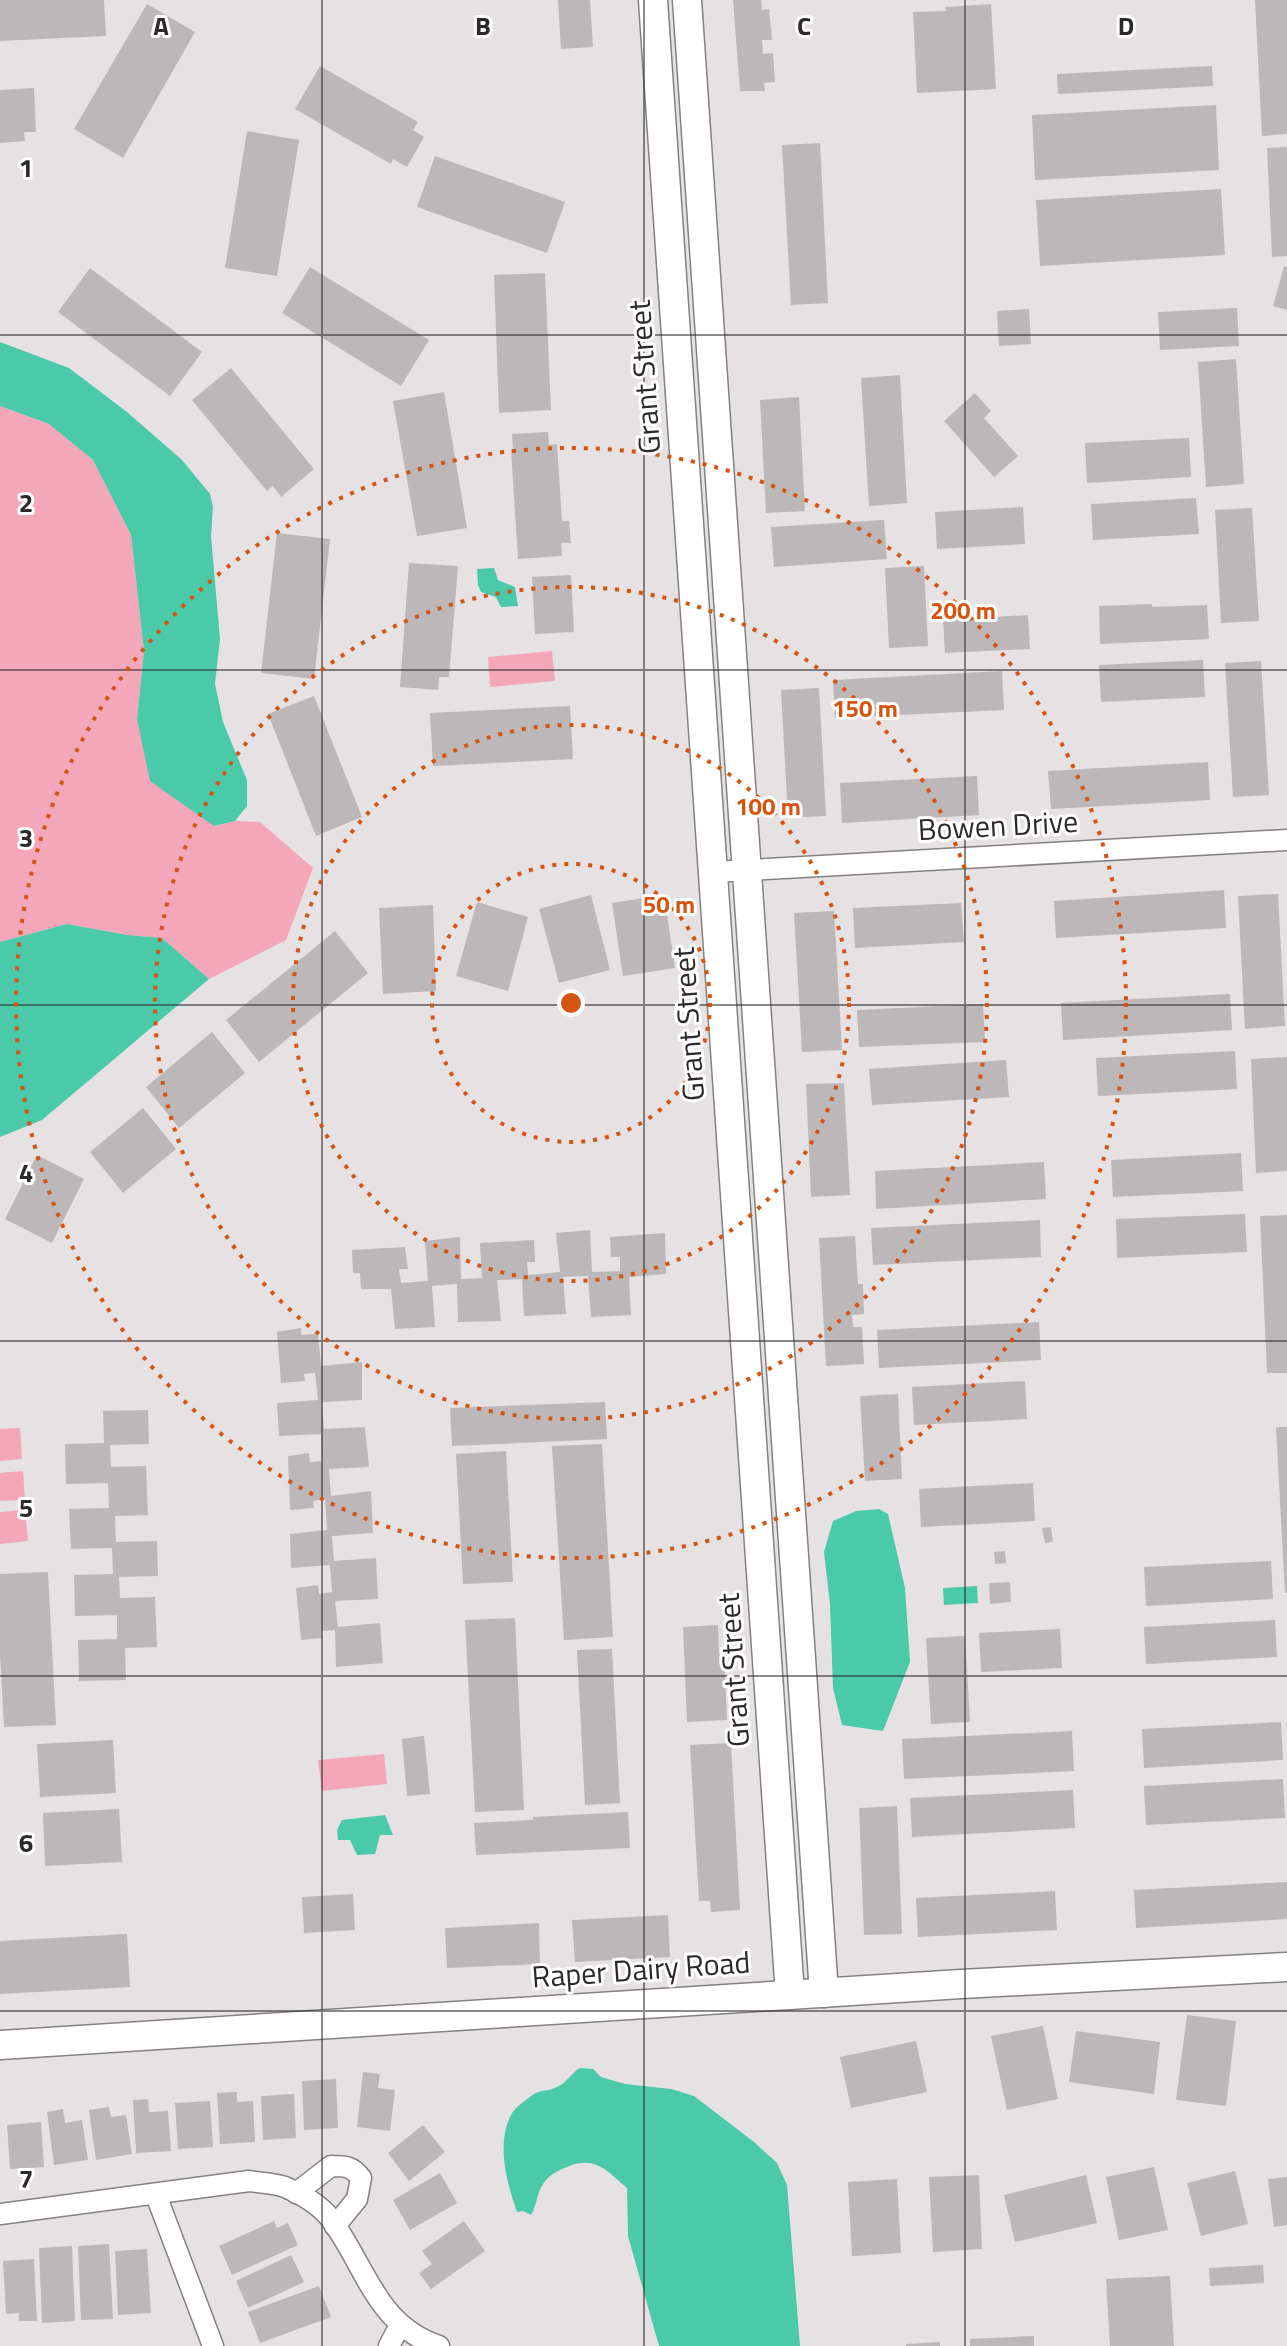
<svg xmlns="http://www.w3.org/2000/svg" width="1287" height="2346" viewBox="0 0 1287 2346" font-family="'Titillium Web',sans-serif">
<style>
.green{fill:#f4a6bb}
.water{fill:#4acaa8}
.building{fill:#bcb8b9}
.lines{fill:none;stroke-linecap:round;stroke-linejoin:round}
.street-casing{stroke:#858182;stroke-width:23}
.secondary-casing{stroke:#858182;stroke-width:31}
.street{stroke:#fff;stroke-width:20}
.secondary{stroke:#fff;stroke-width:28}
.grid{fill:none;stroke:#2b292a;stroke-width:2;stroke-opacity:0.55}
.ring{fill:none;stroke:#d5540f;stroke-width:4;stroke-dasharray:4 8}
.labels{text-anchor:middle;stroke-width:6;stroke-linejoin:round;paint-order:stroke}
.street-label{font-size:30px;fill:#2b292a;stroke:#fff}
.grid-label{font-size:26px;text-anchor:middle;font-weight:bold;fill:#2b292a;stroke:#fff;stroke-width:6;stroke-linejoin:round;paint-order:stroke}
.centre{fill:#d5540f;stroke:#fff;stroke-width:4}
.ring-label{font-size:24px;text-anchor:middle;font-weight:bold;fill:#d5540f;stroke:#fff;stroke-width:6;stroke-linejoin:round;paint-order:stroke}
</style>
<rect width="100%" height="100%" fill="#e6e1e3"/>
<g class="green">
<path d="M0 406 49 424 93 460 131 535 144 651 137 719 214 826 235 821 260 822 313 868 286 940 209 979 162 938 127 935 67 924 0 942Z"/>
<path d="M552 651 555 681 490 687 488 657Z"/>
<path d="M20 1428 22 1459 0 1461V1429Z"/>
<path d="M23 1471 25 1500 0 1501V1473Z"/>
<path d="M25 1510 28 1541 0 1544V1512Z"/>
<path d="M384 1754 387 1784 322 1791 318 1760Z"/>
</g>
<g class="water">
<path d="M0 342 69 368 127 412 182 460 210 494 213 507 211 536 220 639 215 684 223 722 247 780V806L235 821 214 826 150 781 137 719 144 651 131 535 93 460 49 424 0 406Z"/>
<path d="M494 568 498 580 515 587 518 606 501 607 496 597 481 592 478 585 477 569Z"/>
<path d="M67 924 127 935 162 938 209 979 42 1120 0 1137V942Z"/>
<path d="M879 1509 888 1514 905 1588 910 1662 883 1731 842 1725 833 1688 830 1604 824 1552 833 1521 856 1511Z"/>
<path d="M977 1586 978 1603 944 1605 943 1588Z"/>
<path d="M385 1815 393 1835H380L375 1854 357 1855 350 1840H338L337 1830 342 1820Z"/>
<path d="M580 2068 593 2069 601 2077 625 2084 671 2089 694 2096 754 2142 777 2163 787 2185 800 2346H659L628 2236 627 2188C607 2171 595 2155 567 2167 558 2170 546 2177 542 2186 537 2193 537 2205 531 2215L523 2211 517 2212C507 2183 496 2145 511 2115 514 2108 527 2099 534 2094 541 2090 550 2091 557 2087 568 2082 571 2073 580 2068Z"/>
</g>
<g class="building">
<path d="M0 0H104L106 36 0 41Z"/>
<path d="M558 0H590L593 47 561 49Z"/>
<path d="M733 0H761L762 10 769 9 772 40H762L763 54 773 53 775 82 764 83 765 91H740Z"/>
<path d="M1255 0H1287V134L1262 136Z"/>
<path d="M147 4 195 32 123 158 74 129Z"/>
<path d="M991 4 996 89 917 93 913 12 946 11 945 7Z"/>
<path d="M320 66 418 122 413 130 424 137 407 167 393 159 391 164 295 109Z"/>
<path d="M1212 66 1213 86 1058 94 1057 74Z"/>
<path d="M34 88 36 132H24L25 141 0 143V90Z"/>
<path d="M1216 105 1219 170 1035 180 1032 115Z"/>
<path d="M247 131 299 140 277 276 225 268Z"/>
<path d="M820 143 828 303 791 305 782 145Z"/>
<path d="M1287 147V256L1272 257 1267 148Z"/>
<path d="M435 156 565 202 547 253 417 207Z"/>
<path d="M1221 189 1225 255 1040 266 1036 200Z"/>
<path d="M1284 266 1287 267V310L1273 306Z"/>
<path d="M310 267 429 340 401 386 282 313Z"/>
<path d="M90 268 202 352 170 396 58 312Z"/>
<path d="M545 273 551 410 499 413 494 275Z"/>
<path d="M1237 308 1239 346 1160 350 1158 312Z"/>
<path d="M1029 309 1031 344 999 346 997 311Z"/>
<path d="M1236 359 1244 484 1206 487 1198 362Z"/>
<path d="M231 368 314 469 281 497 273 486 267 491 192 400Z"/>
<path d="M900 375 907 503 869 506 861 378Z"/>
<path d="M444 392 467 528 417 536 393 401Z"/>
<path d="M975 393 991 411 984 418 1018 456 994 477 944 421Z"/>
<path d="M799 397 805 511 766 513 760 400Z"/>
<path d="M548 432 549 445 557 444 562 521H569L571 543H561L562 556 518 559 511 449H513L512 434Z"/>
<path d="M1189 438 1191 477 1087 483 1085 443Z"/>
<path d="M1196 498 1199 534 1093 540 1091 504Z"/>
<path d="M1023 507 1025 544 937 549 935 512Z"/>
<path d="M1252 508 1259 621 1221 623 1215 510Z"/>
<path d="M884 520 887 559 774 567 771 527Z"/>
<path d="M277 533 330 539 314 679 261 673Z"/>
<path d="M409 563 458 566 449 677H439L438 690 400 687Z"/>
<path d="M924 566 928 646 889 648 885 568Z"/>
<path d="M571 575 574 632 535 634 532 577Z"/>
<path d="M1152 604V607L1207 605 1209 639 1100 644 1099 606Z"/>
<path d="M1028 615 1030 649 945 653 943 620Z"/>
<path d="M1203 660 1205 697 1101 702 1099 665Z"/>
<path d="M1261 661 1269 795 1233 797 1225 663Z"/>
<path d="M1002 671 1004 710 835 718 833 680Z"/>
<path d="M819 688 826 816 788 818 781 690Z"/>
<path d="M314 696 362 817 316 836 268 714Z"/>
<path d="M570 706 573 759 433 766 430 713Z"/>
<path d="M1208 762 1210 800 1051 809 1048 771Z"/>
<path d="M977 776 979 815 842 823 840 783Z"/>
<path d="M1224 890 1226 928 1056 938 1054 901Z"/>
<path d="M1278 894 1285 1026 1245 1029 1238 896Z"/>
<path d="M591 895 610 970 559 983 539 909Z"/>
<path d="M664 895 675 968 623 976 612 903Z"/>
<path d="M477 902 528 917 508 991 456 976Z"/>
<path d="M961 903 964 942 855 948 853 908Z"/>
<path d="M433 905 436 991 383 994 379 908Z"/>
<path d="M834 911 842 1050 802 1052 794 913Z"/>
<path d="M335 931 368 973 259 1062 226 1020Z"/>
<path d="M1230 994 1232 1030 1063 1040 1061 1003Z"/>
<path d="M983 1004 985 1042 859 1047 857 1010Z"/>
<path d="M212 1032 245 1073 179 1128 146 1087Z"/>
<path d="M1235 1051 1237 1089 1098 1096 1096 1058Z"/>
<path d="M1287 1057V1171L1256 1173 1251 1059Z"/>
<path d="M1006 1060 1009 1097 872 1105 869 1069Z"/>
<path d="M844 1083 850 1195 811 1197 806 1084Z"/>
<path d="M143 1108 176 1149 123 1193 90 1152Z"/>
<path d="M1241 1153 1243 1191 1113 1197 1111 1160Z"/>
<path d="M37 1155 84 1179 52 1243 5 1219Z"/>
<path d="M1044 1162 1046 1199 876 1209 875 1171Z"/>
<path d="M1245 1214 1247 1252 1117 1258 1116 1219Z"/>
<path d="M1287 1215V1373H1267L1260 1216Z"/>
<path d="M1040 1220 1041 1257 873 1265 871 1228Z"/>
<path d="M590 1230 592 1272 620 1271V1257H611L610 1237 665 1233 666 1274 629 1277 631 1315 591 1317 588 1276 563 1277 566 1314 524 1316 522 1279 497 1280 501 1321 458 1322 457 1284 432 1286 435 1327 395 1329 391 1289H361L360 1273H353L352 1250 405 1247 408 1269H399L401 1283 428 1281 425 1241 460 1237 461 1279 482 1278 480 1243 534 1240 535 1262H527L528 1275 560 1272 556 1233Z"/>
<path d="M855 1236 858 1284H863L864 1314 852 1315 853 1327H862L864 1364 826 1366 819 1238Z"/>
<path d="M1039 1322 1041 1360 879 1368 877 1330Z"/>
<path d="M301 1328V1335L318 1334 321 1366 362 1362V1400L322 1402 324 1429 365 1427 369 1467 329 1469 331 1496 371 1491 373 1533 332 1536 334 1561 376 1558 378 1599 335 1601 338 1627 380 1623 383 1663 336 1667 335 1630 322 1631V1638L301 1640 296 1588 318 1585 319 1594 332 1592 330 1565 291 1568 290 1534 327 1530 325 1499 313 1501 314 1508 290 1510 288 1456 309 1453 310 1462 322 1461 321 1434 279 1436 277 1403 318 1400 315 1373 304 1374 305 1381 281 1383 277 1332Z"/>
<path d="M1025 1381 1027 1419 914 1425 912 1387Z"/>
<path d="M898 1394 902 1479 865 1481 860 1396Z"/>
<path d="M605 1402 607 1439 452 1446 450 1408Z"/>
<path d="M148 1410 149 1444 110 1445 111 1467 146 1466 148 1515 115 1516 116 1542 157 1541 158 1576 119 1577 120 1598 155 1597 157 1647 125 1648 126 1680 79 1681 78 1640 117 1639V1615L75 1616 74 1575 113 1574 112 1548 71 1549 69 1509 109 1508 108 1483 66 1484 65 1444 104 1443 103 1411Z"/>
<path d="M1276 1427H1287V1593H1285Z"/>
<path d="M602 1444 613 1637 564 1640 552 1446Z"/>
<path d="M506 1451 513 1582 463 1584 456 1454Z"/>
<path d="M1033 1483 1035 1521 921 1527 919 1489Z"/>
<path d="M1051 1527 1053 1542 1045 1543 1042 1528Z"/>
<path d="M1005 1551 1006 1563 995 1564 994 1552Z"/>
<path d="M1271 1561 1273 1599 1146 1606 1144 1567Z"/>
<path d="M48 1572 56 1725 4 1727 0 1653V1574Z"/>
<path d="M1010 1582 1011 1602 990 1604 989 1583Z"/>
<path d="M515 1618 524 1810 475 1812 465 1620Z"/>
<path d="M1275 1620 1277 1657 1146 1664 1144 1627Z"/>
<path d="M718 1625 719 1654H724L727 1720 687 1722 683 1627Z"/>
<path d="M1060 1629 1062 1668 981 1672 979 1633Z"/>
<path d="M965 1636 970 1722 931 1724 926 1638Z"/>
<path d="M612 1649 620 1803 585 1805 577 1650Z"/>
<path d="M1281 1722 1283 1760 1144 1768 1142 1729Z"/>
<path d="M1072 1731 1074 1771 904 1779 902 1739Z"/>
<path d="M424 1736 430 1794 407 1796 402 1739Z"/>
<path d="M113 1740 116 1793 40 1797 37 1744Z"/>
<path d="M731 1743 740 1910 711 1912 710 1901H699L690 1745Z"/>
<path d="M1283 1779 1285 1818 1146 1825 1144 1786Z"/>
<path d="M1073 1790 1075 1828 912 1837 910 1798Z"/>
<path d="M897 1806 902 1934 864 1935 859 1808Z"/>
<path d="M119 1809 122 1862 45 1866 43 1813Z"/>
<path d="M628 1812 630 1848 476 1855 474 1823 533 1820V1817Z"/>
<path d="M1287 1882V1919L1136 1928 1134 1890Z"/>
<path d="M1055 1891 1057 1930 918 1937 916 1898Z"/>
<path d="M353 1894 355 1930 304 1933 302 1897Z"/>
<path d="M668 1915 670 1957 575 1962 572 1920Z"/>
<path d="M539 1923 540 1964 447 1968 445 1928Z"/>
<path d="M127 1934 130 1987 0 1994V1941Z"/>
<path d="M1187 2015 1236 2021 1226 2106 1176 2100Z"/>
<path d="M1043 2026 1058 2099 1007 2110 991 2036Z"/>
<path d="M1076 2031 1160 2042 1154 2094 1069 2082Z"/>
<path d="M916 2041 927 2092 851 2108 840 2057Z"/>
<path d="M363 2072 380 2074 378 2088 395 2090 390 2131 357 2127Z"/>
<path d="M336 2079 338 2128 304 2130 302 2081Z"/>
<path d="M237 2092V2102L253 2101 255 2142 220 2144 217 2093Z"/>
<path d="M294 2094 296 2138 263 2140 261 2096Z"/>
<path d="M148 2099 149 2112 168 2111 171 2151 136 2153 133 2100Z"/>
<path d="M210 2101 213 2147 178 2149 175 2103Z"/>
<path d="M109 2107 111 2117 126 2115 132 2154 96 2160 89 2110Z"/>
<path d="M63 2109 65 2123 82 2120 88 2160 54 2165 47 2112Z"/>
<path d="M41 2122 44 2167 10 2169 7 2125Z"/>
<path d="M423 2125 445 2152 409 2181 388 2153Z"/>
<path d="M1154 2167 1168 2230 1119 2240 1106 2177Z"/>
<path d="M1235 2171 1248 2224 1201 2236 1187 2183Z"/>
<path d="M440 2173 457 2203 410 2230 393 2200Z"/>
<path d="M979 2175 982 2249 933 2252 929 2177Z"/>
<path d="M1086 2175 1097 2223 1015 2242 1004 2195Z"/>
<path d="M1287 2177V2225L1274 2227 1268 2179Z"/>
<path d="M897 2179 901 2253 852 2256 848 2182Z"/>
<path d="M274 2221 277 2228 288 2223 298 2245 232 2275 219 2246Z"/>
<path d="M464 2221 485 2251 431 2289 419 2273 432 2264 422 2251Z"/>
<path d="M109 2244 113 2319 81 2320 78 2246Z"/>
<path d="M72 2246 75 2321 42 2323 39 2248Z"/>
<path d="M147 2249 151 2313 118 2315 115 2251Z"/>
<path d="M291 2255 304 2282 248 2308 236 2281Z"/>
<path d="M34 2259 37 2321H19V2313L6 2314 3 2261Z"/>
<path d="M1263 2265 1264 2283 1210 2286 1209 2268Z"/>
<path d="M1170 2276 1174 2346H1110L1106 2279Z"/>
<path d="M319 2286 331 2317 260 2343 248 2312Z"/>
<path d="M1034 2336V2346H970V2339Z"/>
<path d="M940 2342V2346H906V2344Z"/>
</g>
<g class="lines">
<defs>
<g id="street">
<path d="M713 872 1287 840"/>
<path d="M296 2193 331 2166C345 2166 352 2166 361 2178L357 2199 335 2226"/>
<path d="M156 2195 213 2346"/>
<path d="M0 2214 249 2181C260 2183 274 2183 285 2187 300 2193 320 2205 330 2218 365 2264 376 2326 439 2346"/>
<path d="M389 2346 400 2325"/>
</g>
<g id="secondary">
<path d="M653 0 790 1995"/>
<path d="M687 0 824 1993"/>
<path d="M0 2045 961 1984 1287 1967"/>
</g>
</defs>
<use href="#street" class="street-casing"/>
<use href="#secondary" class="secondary-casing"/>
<use href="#street" class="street"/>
<use href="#secondary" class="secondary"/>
</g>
<path class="grid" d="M322 0V2346M644 0V2346M965 0V2346M0 335H1287M0 670H1287M0 1005H1287M0 1341H1287M0 1676H1287M0 2011H1287"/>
<g class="ring">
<circle cx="571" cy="1003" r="139"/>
<circle cx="571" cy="1003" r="278"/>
<circle cx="571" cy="1003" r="416"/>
<circle cx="571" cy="1003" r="555"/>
</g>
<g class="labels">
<g class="street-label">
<text transform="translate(645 377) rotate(-94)" y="10">Grant Street</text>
<text transform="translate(998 826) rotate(-3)" y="10">Bowen Drive</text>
<text transform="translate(689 1024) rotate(-94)" y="10">Grant Street</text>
<text transform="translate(734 1670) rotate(-94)" y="10">Grant Street</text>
<text transform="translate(641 1970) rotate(-4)" y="10">Raper Dairy Road</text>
</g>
</g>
<g class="grid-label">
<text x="161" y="35">A</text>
<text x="483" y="35">B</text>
<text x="804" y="35">C</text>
<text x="1126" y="35">D</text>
<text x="26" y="177">1</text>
<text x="26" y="512">2</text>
<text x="26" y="847">3</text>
<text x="26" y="1182">4</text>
<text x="26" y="1517">5</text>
<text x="26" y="1852">6</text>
<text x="26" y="2188">7</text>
</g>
<circle cx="571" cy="1003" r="12" class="centre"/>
<g class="ring-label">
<text x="963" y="619">200 m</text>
<text x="865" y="717">150 m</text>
<text x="768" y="815">100 m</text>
<text x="669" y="913">50 m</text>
</g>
</svg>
